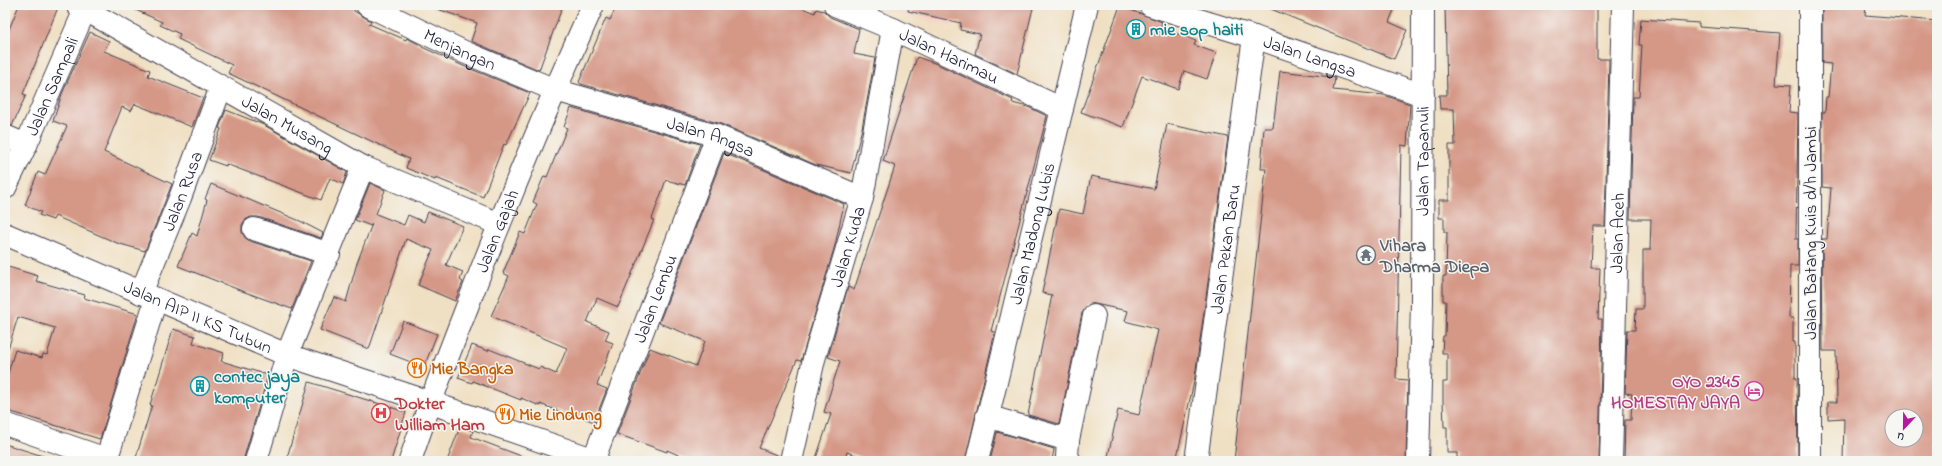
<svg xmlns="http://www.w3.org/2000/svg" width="1942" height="466" viewBox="0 0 1942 466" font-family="'Indie Flower',sans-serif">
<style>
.built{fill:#f6d2c4}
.building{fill:#d59887;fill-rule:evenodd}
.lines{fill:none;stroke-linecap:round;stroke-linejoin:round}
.minor-casing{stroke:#413e4f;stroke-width:24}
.minor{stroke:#fff;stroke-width:22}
.labels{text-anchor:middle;stroke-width:3;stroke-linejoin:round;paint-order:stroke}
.culture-label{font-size:18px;font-weight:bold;fill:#0d838f;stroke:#f6f6f2;text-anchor:start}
.street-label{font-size:18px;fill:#22223b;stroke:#f6f6f2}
.worship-label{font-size:18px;font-weight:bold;fill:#5b616d;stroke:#f6f6f2;text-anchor:start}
.food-label{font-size:18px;font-weight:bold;fill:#c56008;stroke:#f6f6f2;text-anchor:start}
.hotel-label{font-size:18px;font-weight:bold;fill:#b23c85;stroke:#f6f6f2;text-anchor:end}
.health-label{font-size:18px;font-weight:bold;fill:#be3a42;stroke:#f6f6f2;text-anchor:start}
</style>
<rect width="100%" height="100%" fill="#f6f6f2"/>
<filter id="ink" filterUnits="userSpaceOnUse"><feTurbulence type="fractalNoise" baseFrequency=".025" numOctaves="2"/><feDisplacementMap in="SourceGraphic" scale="8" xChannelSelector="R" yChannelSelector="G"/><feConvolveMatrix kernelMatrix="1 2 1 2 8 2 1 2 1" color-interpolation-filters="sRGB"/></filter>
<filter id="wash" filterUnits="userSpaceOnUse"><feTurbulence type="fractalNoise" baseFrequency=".012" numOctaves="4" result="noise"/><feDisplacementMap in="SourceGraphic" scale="16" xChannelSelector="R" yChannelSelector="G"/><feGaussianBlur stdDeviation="0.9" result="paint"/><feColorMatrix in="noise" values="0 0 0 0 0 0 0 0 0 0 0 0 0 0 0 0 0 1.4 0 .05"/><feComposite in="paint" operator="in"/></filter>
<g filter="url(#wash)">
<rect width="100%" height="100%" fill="#f0e0c3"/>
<path class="built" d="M863 5H958L952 27Z"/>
<g id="blocks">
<g class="building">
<path d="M19 5H59L23 94 26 95 12 126 5 124V39Z"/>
<path d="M125 5H355L354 11 371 21 369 24 406 40 407 38 422 46V47L461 65 530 93 506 145 504 144 483 197 436 178 435 180 406 168 409 159 228 73 232 65 178 39 180 34 160 25 162 22Z"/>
<path d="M432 5H563L539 70 471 41 477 23 432 7Z"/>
<path d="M617 5H794L815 13 816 9 824 11 830 17 859 29 854 54 875 58 862 128 851 173 816 165 721 124 581 84 579 82 606 18 610 20Z"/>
<path d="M909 5H1019L1033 8 1017 74 975 54 980 34 960 30 961 23 908 11Z"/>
<path d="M1261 5H1396L1389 22 1407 30 1394 59Z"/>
<path d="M1445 5H1597V59H1609L1605 226H1593L1591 268H1600L1598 319H1602L1599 461H1457V453H1447V427H1444L1443 400V382H1447V353H1442L1443 336H1445L1446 301H1443V276H1446L1447 232H1444V218H1439V200H1449V145H1455L1454 109H1440L1439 95H1447Z"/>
<path d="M1822 5H1866L1865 15 1937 21V461H1843L1844 418 1828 419V402H1837L1836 351H1823L1822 239H1827L1831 188 1822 187V112H1825L1826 97H1828L1831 64 1822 63ZM1892 416H1916V440H1892Z"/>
<path d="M1120 6 1162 22 1160 27 1196 41 1194 45 1216 53 1207 79 1184 71 1178 89 1142 76 1123 127 1081 112Z"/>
<path d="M1641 19 1699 23V27L1780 33 1776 84 1791 85 1789 112 1798 113 1796 239H1798V266H1790L1789 318H1793V342H1795V378H1797L1798 461H1624L1625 420H1631L1632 394 1625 393 1627 330H1635L1636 309H1643V250H1650L1651 219H1630L1633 97H1639L1642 45H1639Z"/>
<path d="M90 32 109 41 104 51 150 70 148 76 203 98 192 127 135 104 131 111 122 107 104 152 172 184 145 251 117 243 55 216 53 220 39 215 41 212 25 205 38 172 45 175 67 126 53 121 62 94Z"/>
<path d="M917 57 937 64 1013 100 1012 103 1028 107 1047 116 991 331 995 332 965 461H874L847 452 844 461H815L831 414 824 412 840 361 828 357 848 287 854 290 895 166 883 161Z"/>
<path d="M1280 71 1332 77 1335 78 1333 90 1384 95 1410 104 1407 146 1401 145 1396 379 1408 380 1406 461H1234L1266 169H1261L1264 128H1273Z"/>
<path d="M571 108 700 144 685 185 666 180 652 219 654 220 618 307 597 298 587 322 609 331 605 340 613 343 597 385 607 389 594 422 576 415 575 417 540 404V406L521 398V400L473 381 472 383 458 378 472 345 488 351 489 349 539 369 540 367 556 374 567 348 491 316 509 276 503 273 520 232 525 234 537 204 533 202 544 176 547 177 567 128 564 127Z"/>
<path d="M226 110 264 125 347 172 343 184 330 178 321 200 226 164V166L209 160 221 129 219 128Z"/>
<path d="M1167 124 1228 137 1195 377 1176 461H1107L1118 410 1139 415 1158 330 1125 321 1128 311 1090 303 1082 313 1059 424 1028 415 1052 295 1042 293 1059 209 1083 214 1091 176 1154 189Z"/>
<path d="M724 153 844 204 835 245 801 361 797 360 759 448 779 456V461H692L667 450V452L617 434 650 348 696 366 705 341 659 323Z"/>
<path d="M370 183 385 190 376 214 404 225 408 215 424 222 428 212 463 226 446 265 463 272 460 280 463 282 455 301 418 285 433 250 406 239 369 349 320 330 334 297 346 302 357 263 372 224 371 226 355 220Z"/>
<path d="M211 184 300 221 323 233 321 238 258 217H251L245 220 242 225V232L245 238 250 241 311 261 292 309 242 291 178 266 192 233 197 236 207 200 205 199Z"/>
<path d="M5 266 38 276 36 281 85 295 84 298 138 314 100 439 5 410V383L15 350 42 358 43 354 47 355 55 328 18 317 8 349H5Z"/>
<path d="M403 321 437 334 424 367 390 354Z"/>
<path d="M173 329 195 336 193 343 224 353 221 361 268 375 243 461H135L152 405H150Z"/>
<path d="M309 382 406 412 391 461H286Z"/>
<path d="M460 427 473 431 471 437 529 459V461H447Z"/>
<path d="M997 432 1054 449 1052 461H990Z"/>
<path d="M5 444 49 458V461H5Z"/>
</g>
</g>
</g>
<g filter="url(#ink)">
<use href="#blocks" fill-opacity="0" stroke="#413e4f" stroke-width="1"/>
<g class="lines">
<defs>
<g id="minor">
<path id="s1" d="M77 5 363 167 499 224"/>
<path id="s2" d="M367 5 464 52 555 90 717 136 862 198"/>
<path id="s3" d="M835 5 893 29 1062 109"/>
<path id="s4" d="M1150 5 1254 37 1423 95"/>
<path d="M5 136 26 145"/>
<path id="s5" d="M5 188 26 145 87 5"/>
<path d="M254 229 329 254"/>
<path id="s6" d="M5 234 287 355 429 402 598 461"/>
<path id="s7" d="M141 293 180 198 221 87"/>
<path d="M987 416 1068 440 1094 316"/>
<path d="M5 424 106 459"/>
<path d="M1068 440 1067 457 1070 461"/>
<path d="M106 461 156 299"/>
<path d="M256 461 287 355 363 167"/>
<path id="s8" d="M410 461C427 409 447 358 467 307 506 205 548 104 593 5"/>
<path id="s9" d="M593 461 717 136"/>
<path id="s10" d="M791 461 814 359 862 198 893 29"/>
<path id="s11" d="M977 461 1087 5"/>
<path id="s12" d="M1196 461 1254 37"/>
<path id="s13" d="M1418 461 1422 302 1423 5"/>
<path id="s14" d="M1611 461 1623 5"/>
<path d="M1810 461V5"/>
</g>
</defs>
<use href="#minor" class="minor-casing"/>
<use href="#minor" class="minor"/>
</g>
</g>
<defs>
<symbol id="building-ring" viewBox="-11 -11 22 22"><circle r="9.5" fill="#f6f6f2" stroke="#0f9aa8" stroke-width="1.5"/><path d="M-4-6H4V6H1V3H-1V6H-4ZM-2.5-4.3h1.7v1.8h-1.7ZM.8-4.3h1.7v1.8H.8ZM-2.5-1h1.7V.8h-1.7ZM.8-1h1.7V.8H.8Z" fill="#0f9aa8"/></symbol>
<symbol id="temple-ring" viewBox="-11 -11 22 22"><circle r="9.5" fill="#f6f6f2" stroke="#6b7280" stroke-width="1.5"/><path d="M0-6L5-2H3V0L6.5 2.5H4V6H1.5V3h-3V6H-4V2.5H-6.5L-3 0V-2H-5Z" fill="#6b7280"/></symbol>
<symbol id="restaurant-ring" viewBox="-11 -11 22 22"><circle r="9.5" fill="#f6f6f2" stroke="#e8710a" stroke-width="1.5"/><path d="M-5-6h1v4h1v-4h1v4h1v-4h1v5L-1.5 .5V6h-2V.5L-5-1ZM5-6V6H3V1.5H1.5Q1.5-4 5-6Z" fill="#e8710a"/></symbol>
<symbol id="hotel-ring" viewBox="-11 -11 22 22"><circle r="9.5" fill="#f6f6f2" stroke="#d1479c" stroke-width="1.5"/><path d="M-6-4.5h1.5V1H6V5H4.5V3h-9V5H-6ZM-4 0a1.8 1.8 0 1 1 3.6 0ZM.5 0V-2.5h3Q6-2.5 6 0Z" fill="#d1479c"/></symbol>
<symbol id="hospital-ring" viewBox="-11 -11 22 22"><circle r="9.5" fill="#f6f6f2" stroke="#e0444e" stroke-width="1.5"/><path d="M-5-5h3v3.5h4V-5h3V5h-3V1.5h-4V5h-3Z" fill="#e0444e"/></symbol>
</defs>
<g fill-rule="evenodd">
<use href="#building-ring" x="1125" y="18" width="22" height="22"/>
<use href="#temple-ring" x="1355" y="244" width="22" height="22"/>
<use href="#restaurant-ring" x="406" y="357" width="22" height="22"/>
<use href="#building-ring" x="189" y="375" width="22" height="22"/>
<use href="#hotel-ring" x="1743" y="380" width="22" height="22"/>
<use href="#hospital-ring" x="370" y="402" width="22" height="22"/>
<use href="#restaurant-ring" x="494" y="403" width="22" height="22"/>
</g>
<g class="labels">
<g class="culture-label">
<text x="1150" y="35">mie sop haiti</text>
<text x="214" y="382">contec jaya<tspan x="214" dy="21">komputer</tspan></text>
</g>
<g class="street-label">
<text dy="6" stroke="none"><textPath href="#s2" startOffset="103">Menjangan</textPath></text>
<text dy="6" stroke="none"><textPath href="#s3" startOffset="125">Jalan Harimau</textPath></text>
<text dy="6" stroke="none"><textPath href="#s4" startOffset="168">Jalan Langsa</textPath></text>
<text dy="6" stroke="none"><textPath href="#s5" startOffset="112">Jalan Sampali</textPath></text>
<text dy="6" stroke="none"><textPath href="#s1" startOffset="242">Jalan Musang</textPath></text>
<text dy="6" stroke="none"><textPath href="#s2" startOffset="369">Jalan Angsa</textPath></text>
<text dy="6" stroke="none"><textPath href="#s13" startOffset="300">Jalan Tapanuli</textPath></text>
<text dy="6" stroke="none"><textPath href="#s7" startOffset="110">Jalan Rusa</textPath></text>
<text dy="6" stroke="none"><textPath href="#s8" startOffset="246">Jalan Gajah</textPath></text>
<text dy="6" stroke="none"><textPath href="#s11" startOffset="234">Jalan Madong Lubis</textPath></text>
<text dy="6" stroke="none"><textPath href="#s14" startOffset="228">Jalan Aceh</textPath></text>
<text transform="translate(1810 233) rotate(-90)" y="6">Jalan Batang Kuis d/h Jambi</text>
<text dy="6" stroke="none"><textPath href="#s10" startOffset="222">Jalan Kuda</textPath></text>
<text dy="6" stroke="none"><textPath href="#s12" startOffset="214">Jalan Pekan Baru</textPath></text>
<text dy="6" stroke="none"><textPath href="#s9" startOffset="174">Jalan Lembu</textPath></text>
<text dy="6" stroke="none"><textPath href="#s6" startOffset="210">Jalan AIP II KS Tubun</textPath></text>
</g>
<g class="worship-label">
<text x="1380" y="251">Vihara<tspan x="1380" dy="21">Dharma Diepa</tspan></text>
</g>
<g class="food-label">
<text x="431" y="374">Mie Bangka</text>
<text x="519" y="420">Mie Lindung</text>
</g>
<g class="hotel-label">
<text x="1740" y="387">OYO 2345<tspan x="1740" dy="21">HOMESTAY JAYA</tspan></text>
</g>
<g class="health-label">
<text x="395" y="409">Dokter<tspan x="395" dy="21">William Ham</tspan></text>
</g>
</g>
<rect width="1942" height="466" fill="none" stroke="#f6f6f2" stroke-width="20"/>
<g transform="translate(1904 428) rotate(202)"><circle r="19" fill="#f6f6f2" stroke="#a1a1a9"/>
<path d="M0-3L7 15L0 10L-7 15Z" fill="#b5179e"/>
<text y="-6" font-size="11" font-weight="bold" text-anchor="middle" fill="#22223b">U</text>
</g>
</svg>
